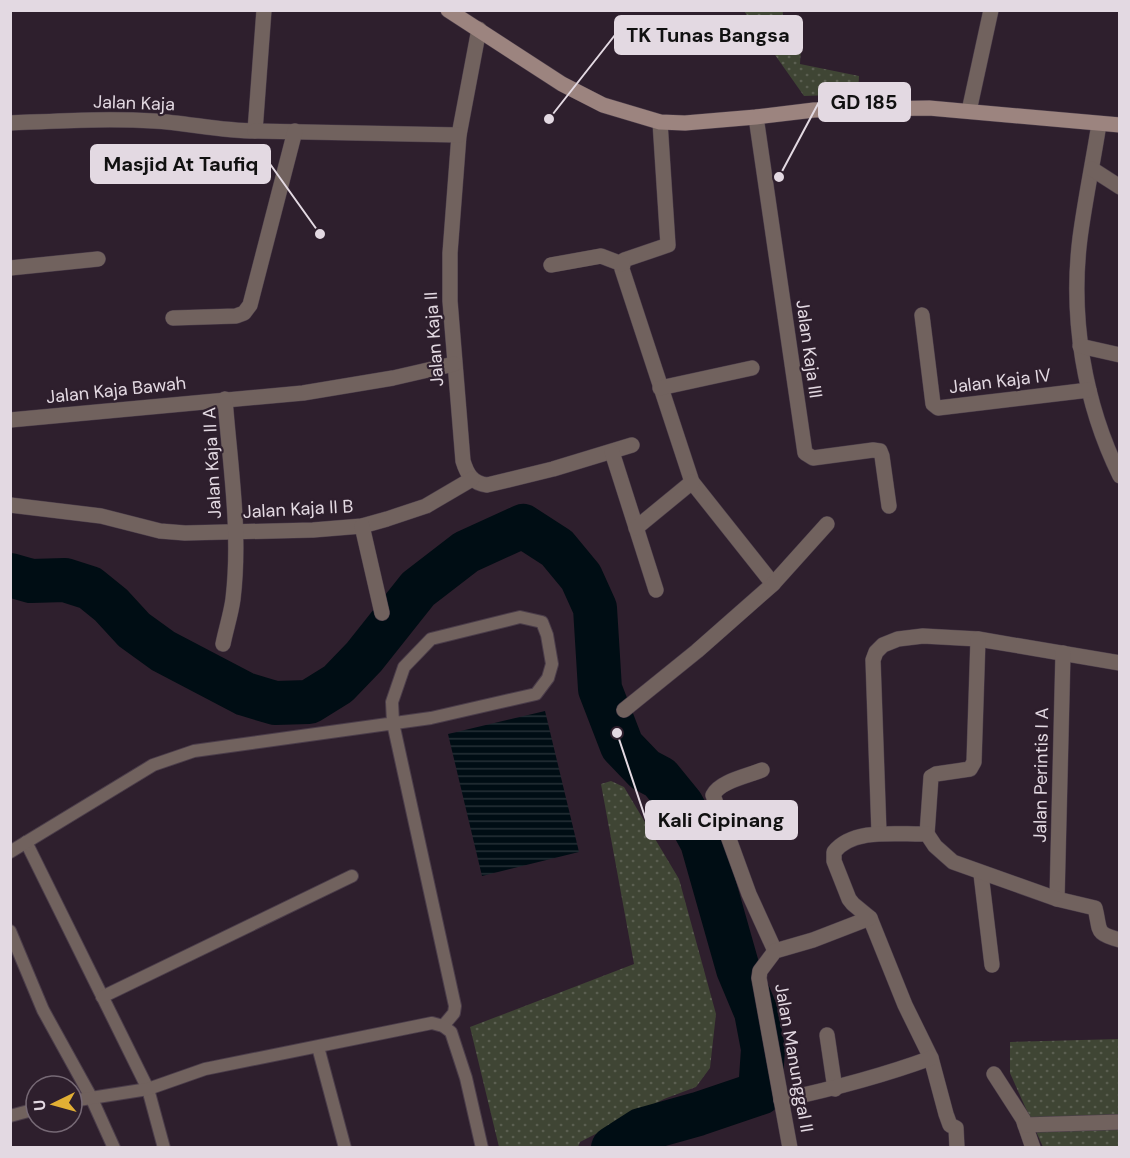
<svg xmlns="http://www.w3.org/2000/svg" width="1130" height="1158" viewBox="0 0 1130 1158" font-family="'DM Sans',sans-serif">
<style>
.grass{fill:url(#grass-dots)}
.water{fill:url(#water-rules)}
.lines{fill:none;stroke-linecap:round;stroke-linejoin:round}
.river{stroke:#000d14;stroke-width:44}
.lane-casing{stroke:#4b3d4a;stroke-width:14}
.street-casing{stroke:#4b3d4a;stroke-width:16}
.secondary-casing{stroke:#4b3d4a;stroke-width:16}
.lane{stroke:#71625e;stroke-width:12}
.street{stroke:#71625e;stroke-width:15}
.secondary{stroke:#9c847f;stroke-width:15}
.labels{text-anchor:middle;stroke-width:4.5;stroke-linejoin:round;paint-order:stroke}
.street-label{font-size:18px;fill:#e3d9e2;stroke:#2e1f2d}
.leader{fill:none;stroke:#e3d9e2;stroke-width:2}
.callout-dot{fill:#e3d9e2;stroke:#2e1f2d;stroke-width:2}
.callout{fill:#e3d9e2;stroke:#e3d9e2;stroke-width:2}
.callout-label{font-size:20px;text-anchor:middle;font-weight:bold;fill:#111}
</style>
<defs>
<pattern id="grass-dots" width="8" height="8" patternUnits="userSpaceOnUse" patternTransform="scale(1.5)"><rect width="8" height="8" fill="#3f4534"/><path d="M2 2h.1M6 6h.1" fill="none" stroke="#5b5f51" stroke-width="1.8" stroke-linecap="round"/></pattern>
<pattern id="water-rules" width="6" height="5" patternUnits="userSpaceOnUse" patternTransform="scale(1.5)"><rect width="6" height="5" fill="#000d14"/><path d="M0 2.5h6" fill="none" stroke="#253036"/></pattern>
</defs>
<rect width="100%" height="100%" fill="#2e1f2d"/>
<g class="grass">
<path d="M744 11H783L782 21 802 29 800 64 859 76 858 94 804 96Z"/>
<path d="M611 781 624 787 679 879 716 1014 710 1068 696 1087 664 1099 580 1142 578 1147H499L470 1027 634 964 601 784Z"/>
<path d="M1119 1039V1147H1043L1010 1073V1042Z"/>
</g>
<path class="water" d="M545 711 579 852 482 876 448 734Z"/>
<g class="lines">
<path class="river" d="M10 575 31 581 65 580 90 588 111 605 134 630 163 651 245 694 275 703 309 702 338 684 364 657 418 589 466 552 523 526 557 548 581 577 595 608 600 689 622 746 645 770 660 778 682 805 702 842 738 969 756 1012 763 1049 760 1093 698 1114 641 1130 613 1148"/>
<defs>
<g id="lane">
<path d="M26 842 148 1089 164 1148"/>
<path d="M10 852 153 765 194 751 431 718 536 694 548 678 552 664 547 635 542 622 520 617 431 639 404 667 392 702 393 723 455 1006 454 1013 443 1026"/>
<path d="M10 931 43 1010 91 1097 114 1148"/>
<path d="M102 997 352 876"/>
<path d="M318 1047 345 1148"/>
<path d="M72 1101 148 1089 205 1069 432 1023 443 1026 451 1032 466 1078 482 1148"/>
<path d="M10 1116 36 1109"/>
</g>
<g id="street">
<path d="M479 29 459 135 450 253V301L463 461C467 474 472 483 487 485L553 469 632 445"/>
<path d="M969 111 991 10"/>
<path d="M756 117 805 453 813 458 873 450 880 451 882 456 889 506"/>
<path d="M660 122 668 245 624 260 622 269 692 482 773 584"/>
<path d="M10 123C58 121 106 118 154 121 188 123 221 131 255 131L264 10"/>
<path d="M1099 124C1093 162 1085 200 1080 238 1070 318 1084 403 1120 476"/>
<path d="M255 131 459 135"/>
<path d="M1092 169 1120 187"/>
<path d="M551 265 601 256 622 264"/>
<path d="M10 268 98 259"/>
<path d="M922 315 933 404 938 408 1089 390"/>
<path d="M173 318 236 316 244 313 250 305 295 131"/>
<path d="M1080 346 1120 355"/>
<path d="M660 388 752 368"/>
<path d="M10 420 303 393 393 378 454 364"/>
<path d="M612 452 656 590"/>
<path d="M10 505 101 516 160 531 185 533 313 530 362 526 387 519 426 506 472 479"/>
<path d="M362 526 382 613"/>
<path d="M636 528 692 482"/>
<path d="M223 644C226 629 231 614 233 599 241 532 230 465 225 399"/>
<path d="M624 710 697 651 773 584 827 524"/>
<path d="M762 770C748 776 720 781 713 795L749 894 775 951"/>
<path d="M879 833 873 660 876 652 883 645 898 639 923 636 978 639 1120 663"/>
<path d="M927 834 931 777 936 774 970 769 974 762 978 639"/>
<path d="M981 874 992 965"/>
<path d="M1057 899 1063 653"/>
<path d="M870 918 905 1005 931 1058 946 1114 950 1125 956 1128 957 1148"/>
<path d="M827 1035 835 1089"/>
<path d="M994 1074 1023 1119 1033 1148"/>
<path d="M781 1100C832 1089 882 1076 931 1058"/>
<path d="M1025 1125 1120 1122"/>
<path d="M790 1148 759 978 760 971 775 951 813 940 870 918 853 904 849 899 834 861V852C854 827 899 835 927 834L935 846 953 862 1057 899 1095 908C1101 931 1094 933 1120 940"/>
</g>
<path id="secondary" d="M448 10 562 84 603 105 660 122 685 123 756 117 814 110 929 108 1120 125"/>
</defs>
<use href="#lane" class="lane-casing"/>
<use href="#street" class="street-casing"/>
<use href="#secondary" class="secondary-casing"/>
<use href="#lane" class="lane"/>
<use href="#street" class="street"/>
<use href="#secondary" class="secondary"/>
</g>
<g class="labels">
<g class="street-label">
<text transform="translate(134 103) rotate(2)" y="6">Jalan Kaja</text>
<text transform="translate(434 339) rotate(-94)" y="6">Jalan Kaja II</text>
<text transform="translate(809 349) rotate(82)" y="6">Jalan Kaja III</text>
<text transform="translate(1000 381) rotate(-7)" y="6">Jalan Kaja IV</text>
<text transform="translate(116 390) rotate(-6)" y="6">Jalan Kaja Bawah</text>
<text transform="translate(212 463) rotate(-93)" y="6">Jalan Kaja II A</text>
<text transform="translate(298 509) rotate(-3)" y="6">Jalan Kaja II B</text>
<text transform="translate(1041 775) rotate(-89)" y="6">Jalan Perintis I A</text>
<text transform="translate(794 1058) rotate(80)" y="6">Jalan Manunggal II</text>
</g>
</g>
<path class="leader" d="M549 119L615 35M779 177L819 102M320 234L270 164M617 733L646 820"/>
<g class="callout-dot">
<circle cx="549" cy="119" r="6"/>
<circle cx="779" cy="177" r="6"/>
<circle cx="320" cy="234" r="6"/>
<circle cx="617" cy="733" r="6"/>
</g>
<g class="callout">
<rect x="615" y="16" width="187" height="38" rx="6"/>
<rect x="819" y="83" width="91" height="38" rx="6"/>
<rect x="91" y="145" width="179" height="38" rx="6"/>
<rect x="646" y="801" width="151" height="38" rx="6"/>
</g>
<g class="callout-label">
<text x="708" y="42">TK Tunas Bangsa</text>
<text x="864" y="109">GD 185</text>
<text x="181" y="171">Masjid At Taufiq</text>
<text x="721" y="827">Kali Cipinang</text>
</g>
<rect width="1130" height="1158" fill="none" stroke="#e3d9e2" stroke-width="24"/>
<g transform="translate(54 1104) rotate(265)"><circle r="28" fill="#2e1f2d" stroke="#766975" stroke-width="1.5"/>
<path d="M0-4.5L10 22L0 15L-10 22Z" fill="#e2af34"/>
<text y="-9" font-size="16" font-weight="bold" text-anchor="middle" fill="#e3d9e2">U</text>
</g>
</svg>
